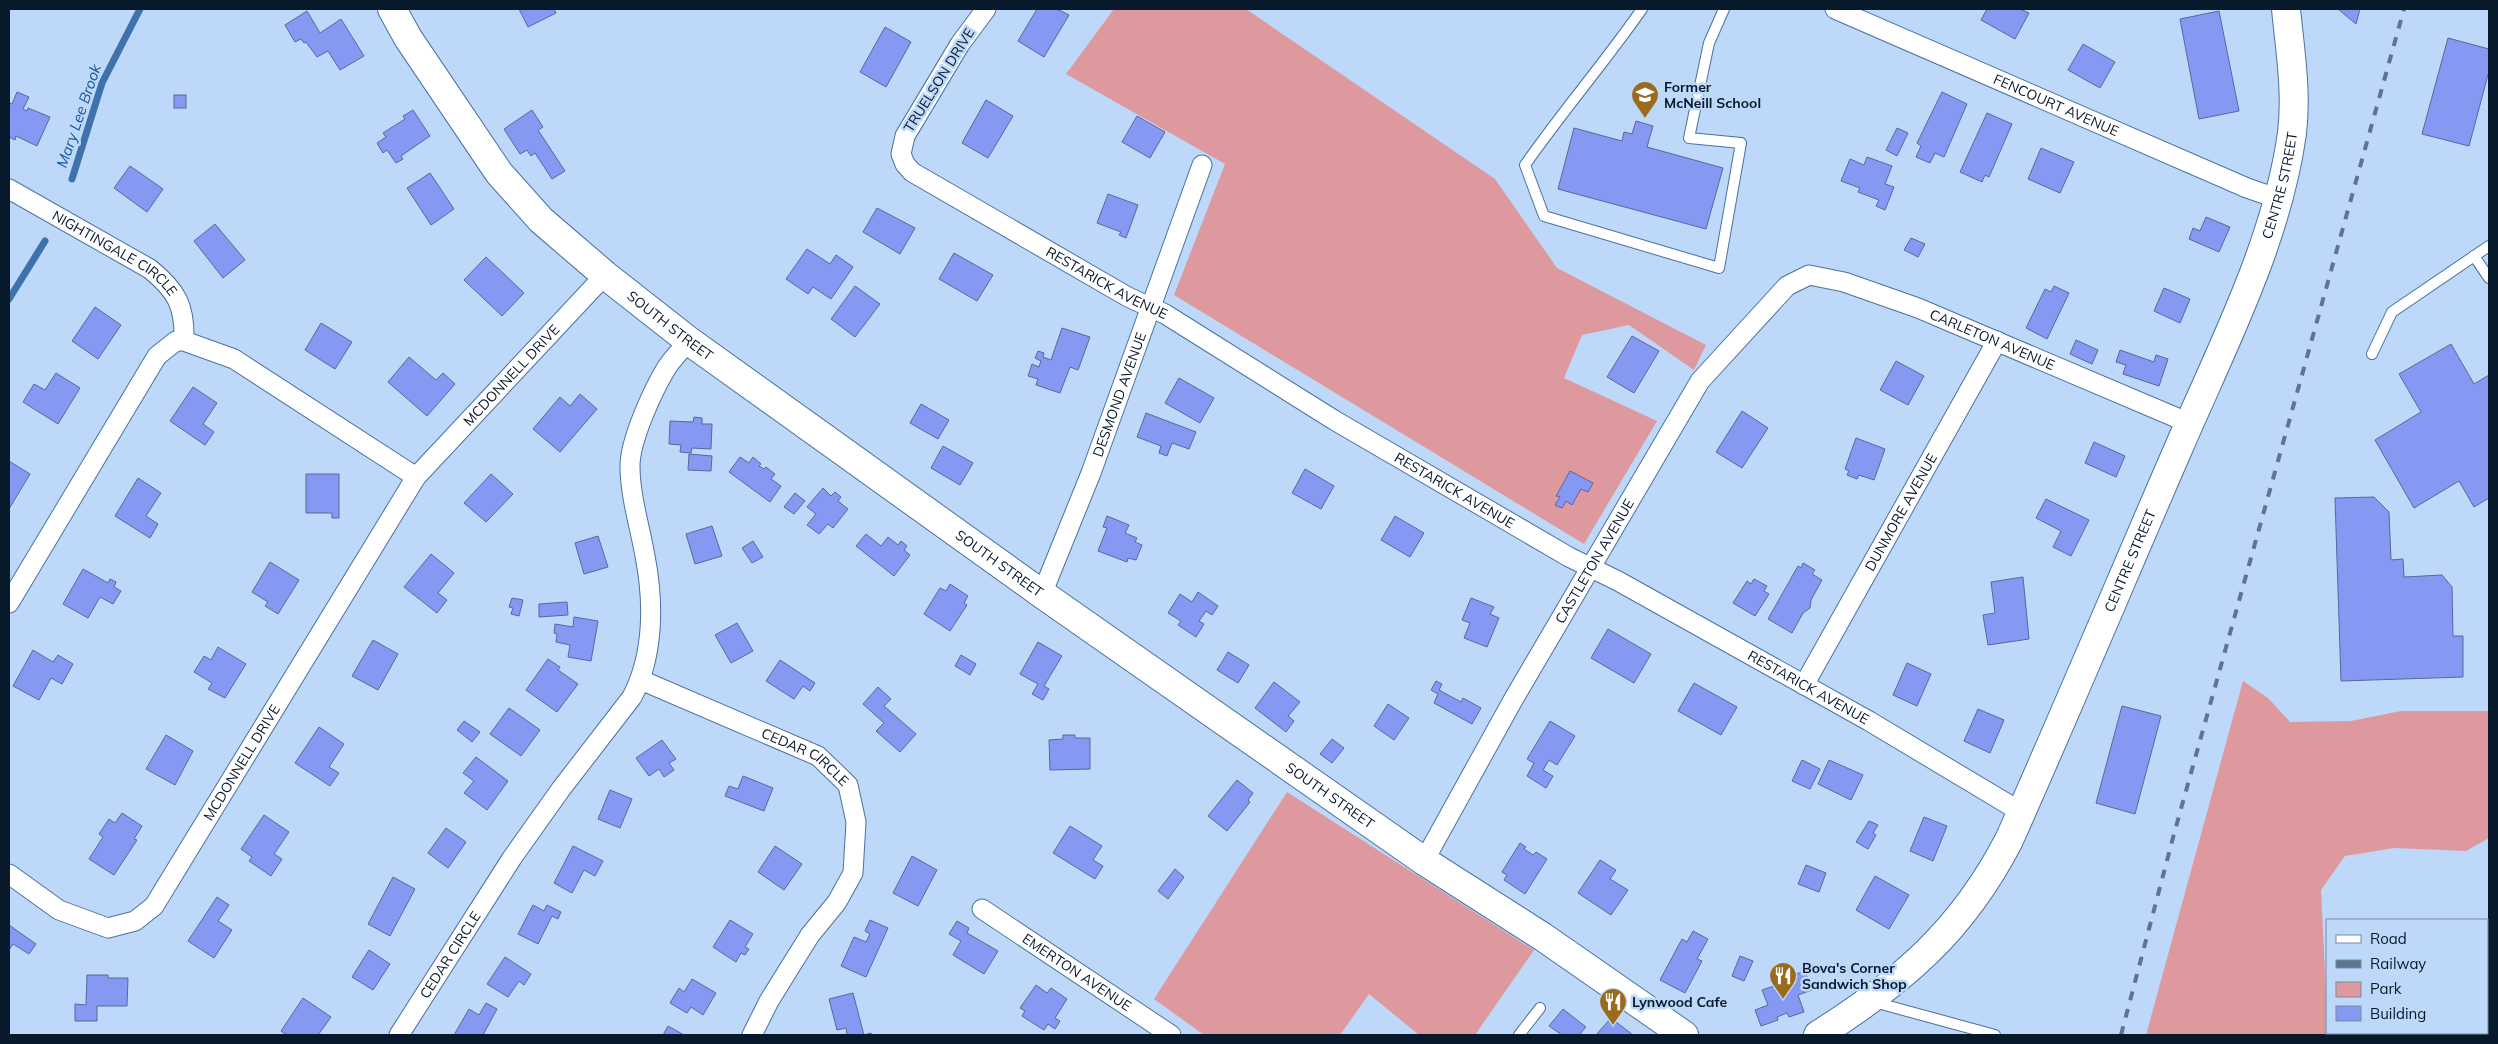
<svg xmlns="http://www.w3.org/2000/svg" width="2498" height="1044" viewBox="0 0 2498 1044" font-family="Mulish,sans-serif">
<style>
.green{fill:#de999f}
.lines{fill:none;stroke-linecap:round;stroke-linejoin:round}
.stream{stroke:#3f72ad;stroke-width:7}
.building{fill:#8699f2;stroke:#5a669d}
.service-casing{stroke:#4972a2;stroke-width:12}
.minor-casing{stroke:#4972a2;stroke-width:21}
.secondary-casing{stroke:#4972a2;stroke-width:30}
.service{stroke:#fff;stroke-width:10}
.minor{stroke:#fff;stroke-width:19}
.secondary{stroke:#fff;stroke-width:28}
.rail{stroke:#5f758e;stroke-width:4;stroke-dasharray:9 9;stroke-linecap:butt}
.labels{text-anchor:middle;stroke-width:5;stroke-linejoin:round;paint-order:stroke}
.street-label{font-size:14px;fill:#08192c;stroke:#bdd8f8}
.poi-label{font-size:14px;font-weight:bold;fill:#08192c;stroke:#bdd8f8;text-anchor:start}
.water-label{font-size:15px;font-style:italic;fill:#0e5499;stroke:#bdd8f8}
</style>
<rect width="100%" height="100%" fill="#bdd8f8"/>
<g class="green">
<path d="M1114 9H1246L1495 179 1557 268 1706 345 1694 370 1629 325 1582 335 1564 378 1657 421 1584 544 1174 295 1225 164 1066 74Z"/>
<path d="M2243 681 2268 698 2290 722 2351 721 2401 711H2489V838L2466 851 2394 848 2345 856 2321 890 2328 1035H2146Z"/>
<path d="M1287 792 1534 950 1475 1035H1419L1369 994 1340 1035H1204L1154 999Z"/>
</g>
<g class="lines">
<g class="stream">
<path d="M72 179 102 83 140 9"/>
<path d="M9 299 45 241"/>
</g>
</g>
<g class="building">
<path d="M519 9H554L556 13 528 27Z"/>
<path d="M1037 9H1057L1069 15 1044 57 1018 41Z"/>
<path d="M1987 9H2020L2029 13 2015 39 1981 20Z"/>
<path d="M2338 9H2360L2356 24Z"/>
<path d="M307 11 320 33 341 19 364 56 340 70 328 51 317 57 306 42 304 43 301 39 295 42 285 25Z"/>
<path d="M2219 11 2239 111 2199 119 2180 19Z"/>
<path d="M885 27 911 42 886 87 860 72Z"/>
<path d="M2448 38 2489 49V71L2469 146 2422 134Z"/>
<path d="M2083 44 2115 62 2100 88 2068 70Z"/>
<path d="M17 92 29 97 23 109 27 111 28 108 50 117 37 146 16 136 15 140 9 137V103L12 104Z"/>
<path d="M1942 92 1967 104 1944 157 1935 153 1930 163 1916 157 1921 146 1917 143Z"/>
<rect x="174" y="95" width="12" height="13"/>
<path d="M986 100 1013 116 988 158 962 143Z"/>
<path d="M413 110 430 136 401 156 403 159 396 163 387 150 383 153 377 143 386 137 383 133 405 119 403 116Z"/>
<path d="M532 110 543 127 538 130 565 171 552 179 535 153 531 156 527 150 520 154 504 129Z"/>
<path d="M1987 113 2012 124 1989 177 1985 175 1982 182 1960 172Z"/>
<path d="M1137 116 1165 132 1150 158 1122 142Z"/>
<path d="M1636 121 1653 126 1647 147 1723 168 1706 229 1558 189 1574 128 1622 141 1624 132 1632 134Z"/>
<path d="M1897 128 1908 133 1897 156 1886 150Z"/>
<path d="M2041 148 2074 162 2060 193 2028 179Z"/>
<path d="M1867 157 1892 166 1885 184 1894 187 1885 210 1876 206 1879 200 1858 192 1860 188 1841 181 1850 159 1864 165Z"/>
<path d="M130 166 163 189 147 212 114 188Z"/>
<path d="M430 173 454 209 431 225 407 188Z"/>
<path d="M1108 194 1138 205 1126 238 1119 235 1121 232 1097 223Z"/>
<path d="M877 208 915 228 900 254 863 232Z"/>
<path d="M2206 217 2230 227 2219 252 2189 239 2193 228 2200 231Z"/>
<path d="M215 224 245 260 223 278 194 241Z"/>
<path d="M1911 238 1925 244 1918 257 1904 250Z"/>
<path d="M807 249 830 264 836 255 853 267 831 299 813 287 808 294 786 279Z"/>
<path d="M954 253 993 275 977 301 939 279Z"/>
<path d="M486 257 524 293 502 316 464 280Z"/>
<path d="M855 286 880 304 855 337 831 319Z"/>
<path d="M2054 286 2069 293 2047 339 2026 328 2045 289 2051 292Z"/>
<path d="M2164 288 2190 299 2180 323 2154 311Z"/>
<path d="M95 307 121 325 98 359 72 341Z"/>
<path d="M321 323 352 342 335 369 305 350Z"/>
<path d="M1062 328 1090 337 1078 370 1070 367 1060 393 1036 385 1038 379 1028 376 1032 364 1039 367 1041 361 1035 358 1038 351 1044 353 1043 357 1051 360Z"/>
<path d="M1632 336 1659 351 1634 393 1607 377Z"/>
<path d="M2076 340 2098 350 2092 364 2070 354Z"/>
<path d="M2451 344 2474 384 2489 375V498L2474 507 2459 481 2414 508 2375 440 2421 412 2399 374Z"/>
<path d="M2120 350 2154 362 2156 355 2168 359 2159 386 2123 374 2126 365 2116 362Z"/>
<path d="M409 357 436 380 443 373 455 384 427 416 388 382Z"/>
<path d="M1896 361 1924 376 1908 405 1880 390Z"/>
<path d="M56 373 80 388 58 424 23 402 34 384 45 390Z"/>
<path d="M1179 378 1214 398 1200 423 1165 403Z"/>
<path d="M193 387 217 403 203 424 214 432 205 445 170 421Z"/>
<path d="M580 394 597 409 560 452 533 429 560 397 570 406Z"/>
<path d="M921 404 949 420 938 439 910 423Z"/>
<path d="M1742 411 1768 428 1742 468 1716 452Z"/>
<path d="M1146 413 1196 432 1189 449 1172 443 1167 456 1159 453 1161 446 1137 437Z"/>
<path d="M694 417 702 418V424H712L711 449 692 448 691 453 680 452 681 445 669 444 670 421 693 422Z"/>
<path d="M1856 438 1885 449 1874 480 1859 475 1857 479 1847 475 1849 471 1845 469Z"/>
<path d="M2094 442 2125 456 2116 477 2085 463Z"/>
<path d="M943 446 973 463 960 485 931 468Z"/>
<path d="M689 454 712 456 711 471 688 470Z"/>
<path d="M740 457 749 463 753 457 761 464 759 466 764 469 766 467 775 474 771 479 781 486 770 502 729 472Z"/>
<path d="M9 461 30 474 9 509Z"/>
<path d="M1305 469 1334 486 1321 509 1292 493Z"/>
<path d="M1570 471 1593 483 1588 492 1581 489 1572 505 1566 501 1562 508 1555 505 1560 497 1556 496Z"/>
<path d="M306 474H339V518H332V513H306Z"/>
<path d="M491 474 513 494 486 522 464 503Z"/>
<path d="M138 478 161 493 146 516 158 524 150 538 115 516Z"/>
<path d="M823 488 831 496 835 492 841 497 838 501 848 509 833 528 828 524 819 534 807 525 816 514 807 507Z"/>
<path d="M795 493 805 501 794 514 784 507Z"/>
<path d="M2374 497 2389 512 2391 560 2403 559 2404 577 2442 575 2452 587 2453 636H2463V677L2341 681 2335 498Z"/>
<path d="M2046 499 2089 520 2071 556 2053 547 2061 531 2036 518Z"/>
<path d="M1107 516 1129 525 1125 533 1137 538 1135 542 1142 545 1136 560 1128 558 1127 562 1098 551 1107 528 1103 527Z"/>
<path d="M1395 516 1424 533 1410 557 1381 540Z"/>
<path d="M712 526 722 556 695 564 686 534Z"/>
<path d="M866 534 881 546 888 537 898 545 901 541 907 546 904 550 910 555 894 576 856 546Z"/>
<path d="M598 536 608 567 584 574 575 543Z"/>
<path d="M753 541 763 557 752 563 742 548Z"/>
<path d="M431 554 454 573 438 593 447 600 437 613 404 587Z"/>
<path d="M270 562 299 580 278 614 265 606 268 602 252 592Z"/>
<path d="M1803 563 1815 570 1812 574 1822 580 1811 600 1810 608 1803 613 1792 633 1768 619 1798 566 1801 568Z"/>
<path d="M83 569 108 583 110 579 116 582 114 587 121 591 113 604 100 597 88 618 63 604Z"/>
<path d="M2023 577 2029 639 1988 645 1983 615 1995 613 1991 582Z"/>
<path d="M1754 579 1767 586 1764 591 1769 594 1755 616 1733 603 1747 581 1751 584Z"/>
<path d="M950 584 968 596 964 603 967 605 950 631 924 614 940 588 946 591Z"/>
<path d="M1198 592 1218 606 1212 615 1206 611 1199 621 1204 624 1196 637 1178 625 1181 621 1168 613 1180 594 1192 602Z"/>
<path d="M512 598 523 600 519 616 511 614 513 608 509 607Z"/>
<path d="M1471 598 1494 607 1490 614 1499 618 1487 647 1464 638 1470 623 1462 620Z"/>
<path d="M567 602 568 615 539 617V604Z"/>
<path d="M574 617 598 621 591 661 568 657 570 645 556 642 557 634 554 633 555 624 573 627Z"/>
<path d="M737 623 753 651 731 663 715 635Z"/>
<path d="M1608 629 1651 654 1634 683 1591 658Z"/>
<path d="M373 640 398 654 378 690 352 676Z"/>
<path d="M1038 642 1062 656 1044 686 1049 689 1043 700 1032 694 1038 684 1020 674Z"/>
<path d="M218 647 246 664 225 698 208 689 212 683 194 672 204 656 211 660Z"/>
<path d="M33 650 53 662 58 655 73 664 62 684 51 678 39 700 13 686Z"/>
<path d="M1228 652 1249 665 1238 683 1217 670Z"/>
<path d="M961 655 976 664 970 675 955 666Z"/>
<path d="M548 659 560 667 558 670 578 684 557 712 526 690Z"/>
<path d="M780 660 815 683 810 691 803 686 794 699 766 681Z"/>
<path d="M1907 663 1931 674 1917 706 1893 695Z"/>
<path d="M1436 681 1442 684 1439 690 1461 702 1463 698 1481 708 1472 724 1434 703 1438 694 1431 690Z"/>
<path d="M1274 682 1300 702 1288 716 1294 721 1286 732 1255 708Z"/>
<path d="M1694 683 1737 707 1721 735 1678 711Z"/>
<path d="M878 687 891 699 884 706 916 734 900 752 876 731 884 723 863 704Z"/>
<path d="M1388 704 1409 718 1394 740 1374 726Z"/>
<path d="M2122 706 2161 716 2135 814 2096 803Z"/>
<path d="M509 708 540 730 521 756 490 734Z"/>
<path d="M1978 709 2004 720 1990 753 1964 741Z"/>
<path d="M464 721 480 732 472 742 457 730Z"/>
<path d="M1550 721 1575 736 1557 765 1549 760 1543 770 1553 776 1546 788 1527 776 1534 763 1527 759Z"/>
<path d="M319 727 344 744 329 767 339 773 330 786 295 763Z"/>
<path d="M166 735 193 751 175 785 146 769Z"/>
<path d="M1063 735H1075V738H1090V769L1050 770 1049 740 1063 739Z"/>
<path d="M1332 739 1344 748 1332 763 1320 754Z"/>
<path d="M662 740 676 759 669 763 674 770 664 777 659 769 649 776 636 758Z"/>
<path d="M476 757 508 781 487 810 464 793 474 781 463 773Z"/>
<path d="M1802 760 1820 769 1810 789 1792 781Z"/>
<path d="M1829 760 1863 775 1851 800 1818 784Z"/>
<path d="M743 776 773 788 764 811 725 796 729 786 738 789Z"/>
<path d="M1237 780 1253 793 1248 800 1250 802 1227 831 1208 816Z"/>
<path d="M610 790 632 799 620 828 598 819Z"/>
<path d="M122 813 142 826 134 839 137 840 114 875 89 859 103 837 99 834 109 819 115 823Z"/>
<path d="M264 815 289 832 274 854 282 859 271 876 249 861 252 857 241 849Z"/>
<path d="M1924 817 1947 826 1933 861 1910 851Z"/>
<path d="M1869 821 1878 825 1873 833 1876 835 1868 849 1856 842Z"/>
<path d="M1070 826 1102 846 1093 860 1103 866 1095 879 1053 853Z"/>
<path d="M446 828 466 842 448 868 428 853Z"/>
<path d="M1520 843 1526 847 1524 849 1533 855 1536 852 1547 859 1525 894 1504 880 1507 875 1502 872Z"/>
<path d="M573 846 603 861 595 876 584 870 572 893 554 883Z"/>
<path d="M775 846 802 864 784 890 758 872Z"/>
<path d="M912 856 937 870 918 906 893 893Z"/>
<path d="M1600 860 1616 870 1610 879 1628 890 1611 915 1578 893Z"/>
<path d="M1806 865 1826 873 1819 892 1798 884Z"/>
<path d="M1175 869 1184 877 1168 899 1158 891Z"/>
<path d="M1875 876 1909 895 1889 929 1856 910Z"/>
<path d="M393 877 415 889 390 936 368 924Z"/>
<path d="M217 897 229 905 218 921 232 930 214 958 188 941Z"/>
<path d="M533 905 544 911 547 905 561 912 558 919 552 916 538 944 518 934Z"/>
<path d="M730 920 753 934 745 947 749 949 745 955 741 953 736 962 713 947Z"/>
<path d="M870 920 888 928 866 977 841 966 854 937 866 942 870 934 865 931Z"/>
<path d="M957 921 969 928 967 933 998 951 984 974 953 955 961 941 949 934Z"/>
<rect x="2487" y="922" width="2" height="82"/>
<path d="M9 925 36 944 29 954 13 944 9 950Z"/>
<path d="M1693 931 1708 939 1697 959 1702 961 1685 993 1660 980 1682 939 1687 942Z"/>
<path d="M369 950 390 964 373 990 352 977Z"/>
<path d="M1740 956 1753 961 1744 981 1732 976Z"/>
<path d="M505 957 531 974 524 985 519 981 508 997 487 984Z"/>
<path d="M1805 971 1812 990 1798 995 1804 1012 1789 1017 1787 1013 1777 1017 1778 1020 1761 1026 1755 1010 1768 1005 1762 990 1783 983 1782 979Z"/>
<path d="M87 975H108V978H128L127 1006H97V1021H75V1004L86 1005Z"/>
<path d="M692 979 716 993 703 1015 691 1007 687 1013 670 1003 679 988 684 992Z"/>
<path d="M1036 985 1047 993 1051 988 1067 999 1055 1018 1060 1021 1055 1029 1048 1024 1044 1030 1022 1016 1025 1011 1020 1008Z"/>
<path d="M853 993 864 1035 871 1033 872 1035H847L846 1028 837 1030 829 999Z"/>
<path d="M303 998 331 1017 318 1035H287L281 1031Z"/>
<path d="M486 1003 497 1009 483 1035H454L469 1009 479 1015Z"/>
<path d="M1563 1009 1586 1027 1579 1035H1562L1549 1026Z"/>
<path d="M1611 1018 1633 1035H1596Z"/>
<path d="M668 1026 684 1035H663Z"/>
</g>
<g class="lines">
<defs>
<g id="service">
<path d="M1642 9C1605 62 1562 112 1525 165L1544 216 1719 268 1741 143 1689 138 1709 43 1724 9"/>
<path d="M2474 256 2489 278"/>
<path d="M2372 354 2392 312 2489 246"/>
<path d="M1874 1002 1995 1035"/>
<path d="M1519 1035 1540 1008"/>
</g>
<g id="minor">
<path id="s1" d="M986 9 960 44 905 136 901 154 905 164 912 172 1128 297 1165 314 1334 420 1569 557 1618 581 1869 721 2021 812"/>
<path id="s2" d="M1835 9 2247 188 2279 199"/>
<path id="s3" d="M9 189 150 269C177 291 185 306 184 341"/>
<path id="s4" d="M1042 594 1091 473 1202 165"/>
<path d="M9 603 157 356 176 341H184L234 359 416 477"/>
<path id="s5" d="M641 680 818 756 848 785 856 822 853 873 837 902 810 935 769 1001 752 1035"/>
<path id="s6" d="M1804 685 1997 341"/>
<path id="s7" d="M1424 861 1513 700 1700 381 1787 286 1809 275 1844 282 1918 308 2189 423"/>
<path id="s8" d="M9 874 59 910 108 928 135 921 154 906 416 477 605 275"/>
<path id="s9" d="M982 909 1171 1035"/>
<path id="s10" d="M399 1035 512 858 561 789 632 697C654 655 654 602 645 556 640 527 630 496 630 466 630 440 653 390 667 367 673 358 682 349 689 341"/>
</g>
<g id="secondary">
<path id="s11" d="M392 9 408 38 499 173 541 220 605 275 689 341 1042 594 1424 861 1543 937 1684 1035"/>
<path id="s12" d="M1818 1035C1903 981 1962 931 2009 840 2067 710 2122 578 2179 447 2222 347 2277 242 2292 133 2297 92 2290 50 2286 9"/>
</g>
</defs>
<use href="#service" class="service-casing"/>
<use href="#minor" class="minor-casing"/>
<use href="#secondary" class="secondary-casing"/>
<use href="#service" class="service"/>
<use href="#minor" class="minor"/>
<use href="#secondary" class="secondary"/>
<path class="rail" d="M2121 1035 2174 834 2404 9"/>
</g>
<defs>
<symbol id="school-pin" viewBox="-11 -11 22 30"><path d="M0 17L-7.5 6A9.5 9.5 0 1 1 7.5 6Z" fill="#9b6a1d" stroke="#bdd8f8"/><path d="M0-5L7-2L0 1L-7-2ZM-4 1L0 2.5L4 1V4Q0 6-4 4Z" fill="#fff"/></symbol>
<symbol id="restaurant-pin" viewBox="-11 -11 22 30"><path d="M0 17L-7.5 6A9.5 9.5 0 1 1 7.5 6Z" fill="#9b6a1d" stroke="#bdd8f8"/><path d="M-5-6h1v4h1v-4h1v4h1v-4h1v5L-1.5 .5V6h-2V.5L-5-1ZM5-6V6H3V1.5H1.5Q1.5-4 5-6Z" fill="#fff"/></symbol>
</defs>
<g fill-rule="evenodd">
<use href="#school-pin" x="1629" y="79" width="32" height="43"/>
<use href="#restaurant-pin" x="1767" y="960" width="32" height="43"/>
<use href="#restaurant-pin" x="1597" y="986" width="32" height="43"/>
</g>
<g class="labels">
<g class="street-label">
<text transform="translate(939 80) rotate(-58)" y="5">TRUELSON DRIVE</text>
<text dy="5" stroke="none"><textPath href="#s2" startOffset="241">FENCOURT AVENUE</textPath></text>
<text dy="5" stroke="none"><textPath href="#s12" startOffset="986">CENTRE STREET</textPath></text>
<text dy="5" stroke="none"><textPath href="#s3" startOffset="124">NIGHTINGALE CIRCLE</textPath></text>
<text dy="5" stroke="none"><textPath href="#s1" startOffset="415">RESTARICK AVENUE</textPath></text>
<text dy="5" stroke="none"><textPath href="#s11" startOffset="426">SOUTH STREET</textPath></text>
<text dy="5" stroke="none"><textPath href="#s7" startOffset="902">CARLETON AVENUE</textPath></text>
<text dy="5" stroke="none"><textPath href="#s8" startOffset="808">MCDONNELL DRIVE</textPath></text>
<text dy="5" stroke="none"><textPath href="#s4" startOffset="214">DESMOND AVENUE</textPath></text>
<text dy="5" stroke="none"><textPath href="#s1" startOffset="820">RESTARICK AVENUE</textPath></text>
<text dy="5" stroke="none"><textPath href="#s6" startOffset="198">DUNMORE AVENUE</textPath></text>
<text dy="5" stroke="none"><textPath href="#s12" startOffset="581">CENTRE STREET</textPath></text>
<text dy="5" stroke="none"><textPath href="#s7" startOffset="345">CASTLETON AVENUE</textPath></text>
<text dy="5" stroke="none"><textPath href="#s11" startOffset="832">SOUTH STREET</textPath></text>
<text dy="5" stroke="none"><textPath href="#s1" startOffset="1225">RESTARICK AVENUE</textPath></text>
<text dy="5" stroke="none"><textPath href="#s5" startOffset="182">CEDAR CIRCLE</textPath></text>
<text dy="5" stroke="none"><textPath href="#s8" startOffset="334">MCDONNELL DRIVE</textPath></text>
<text dy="5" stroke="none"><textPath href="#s11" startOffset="1236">SOUTH STREET</textPath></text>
<text dy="5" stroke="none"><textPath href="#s10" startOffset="95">CEDAR CIRCLE</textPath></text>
<text dy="5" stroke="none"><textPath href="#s9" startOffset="114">EMERTON AVENUE</textPath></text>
</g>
<g class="poi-label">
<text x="1664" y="92">Former<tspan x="1664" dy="16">McNeill School</tspan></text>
<text x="1802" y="973">Bova's Corner<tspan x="1802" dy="16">Sandwich Shop</tspan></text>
<text x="1632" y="1007">Lynwood Cafe</text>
</g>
<g class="water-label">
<text transform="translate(79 116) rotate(-71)" y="5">Mary Lee Brook</text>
</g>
</g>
<rect width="2498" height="1044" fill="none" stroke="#08192c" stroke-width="20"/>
<rect x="2326" y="919" width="162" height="115" fill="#bdd8f8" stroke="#758ca6"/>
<rect x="2336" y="935" width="25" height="8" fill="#ffffff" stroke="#758ca6"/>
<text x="2370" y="944" font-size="15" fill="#08192c">Road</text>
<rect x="2336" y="960" width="25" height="8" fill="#5f758e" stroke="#758ca6"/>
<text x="2370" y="969" font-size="15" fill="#08192c">Railway</text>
<rect x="2336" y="982" width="25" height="15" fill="#de999f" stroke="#758ca6"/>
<text x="2370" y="994" font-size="15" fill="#08192c">Park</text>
<rect x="2336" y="1006" width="25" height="15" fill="#8699f2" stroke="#758ca6"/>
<text x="2370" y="1019" font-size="15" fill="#08192c">Building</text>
</svg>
